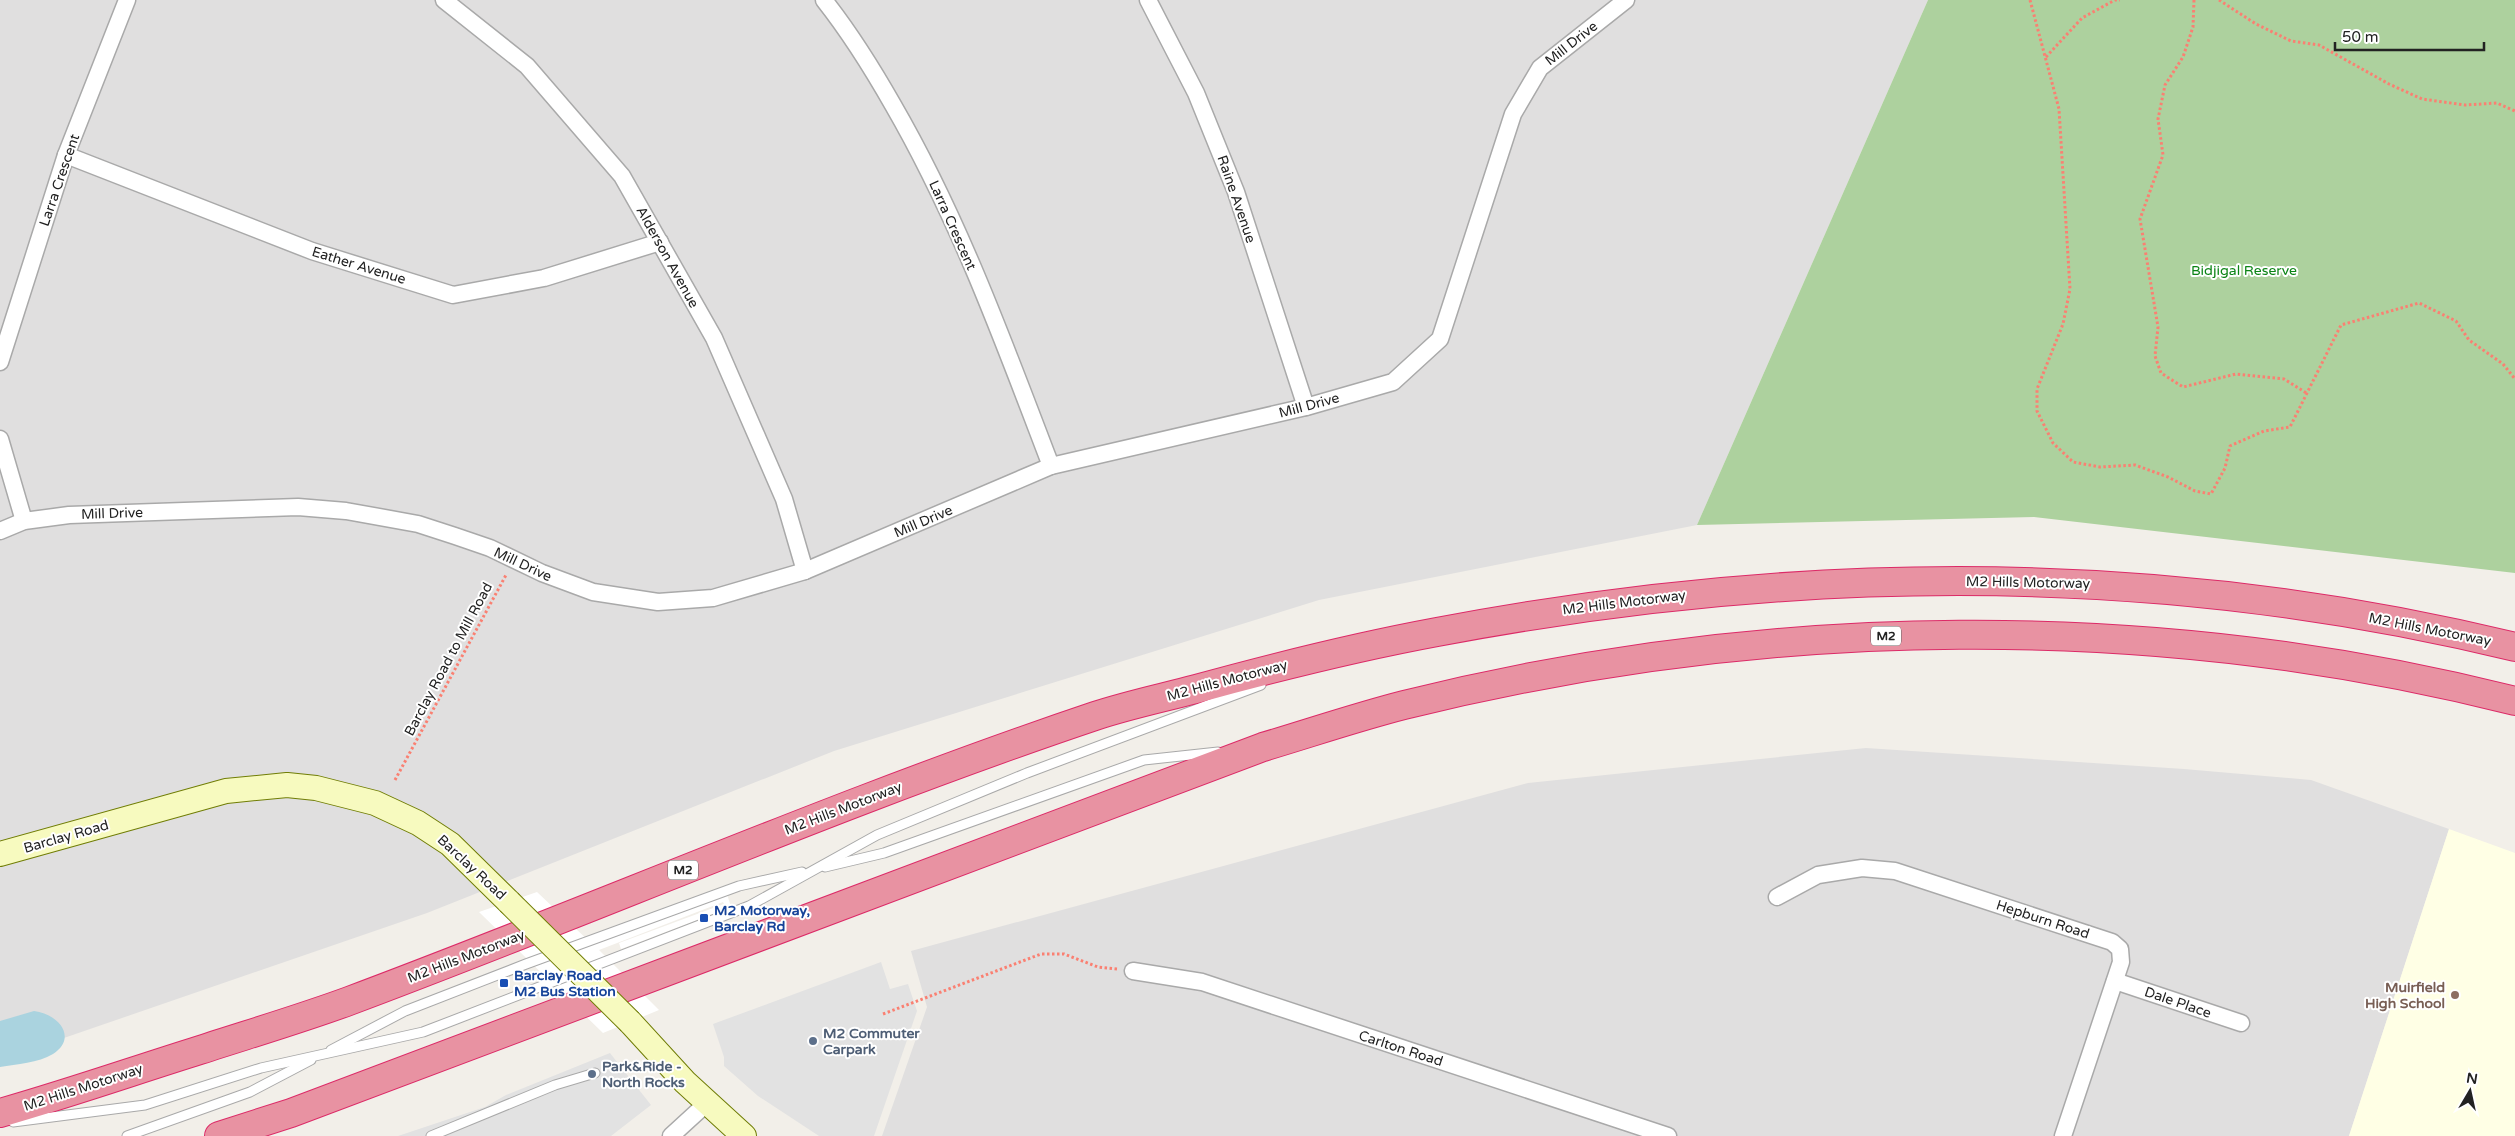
<svg xmlns="http://www.w3.org/2000/svg" width="2515" height="1136" viewBox="0 0 2515 1136" font-family="'Varela Round',sans-serif">
<style>
.residential{fill:#e0dfdf}
.education{fill:#ffffe5}
.forest{fill:#add19e}
.parking{fill:#e2e2e2}
.water{fill:#aad3df}
.pier{fill:#fff}
.lines{fill:none;stroke-linecap:round;stroke-linejoin:round}
.lane-casing{stroke:#a9a9a9;stroke-width:11}
.street-casing{stroke:#a9a9a9;stroke-width:19}
.secondary-casing{stroke:#707d05;stroke-width:26}
.highway-casing{stroke:#dc2a67;stroke-width:30}
.path{stroke:#fa8072;stroke-width:3;stroke-dasharray:2.5 2.5;stroke-linecap:butt}
.lane{stroke:#fff;stroke-width:9}
.street{stroke:#fff;stroke-width:16}
.secondary{stroke:#f7fabf;stroke-width:24}
.highway{stroke:#e892a2;stroke-width:28}
.secondary-bridge-casing{stroke:#707d05;stroke-width:26;stroke-linecap:butt}
.secondary-bridge{stroke:#f7fabf;stroke-width:24}
.transit-dot{fill:#1a4fb4;stroke:#fff;stroke-width:2}
.education-dot{fill:#8d6e63;stroke:#fff;stroke-width:2}
.service-dot{fill:#5c6f8a;stroke:#fff;stroke-width:2}
.labels{text-anchor:middle;stroke-width:4;stroke-linejoin:round;paint-order:stroke}
.shield{fill:#fff;stroke:#646464;stroke-width:1}
.shield-label{font-size:12px;font-weight:bold;fill:#222}
.street-label{font-size:14px;fill:#222;stroke:#fff}
.park-label{font-size:14px;fill:#0c8416;stroke:#fff}
.transit-label{font-size:14px;font-weight:bold;fill:#164399;stroke:#fff;text-anchor:start}
.education-label{font-size:14px;font-weight:bold;fill:#785e54;stroke:#fff;text-anchor:end}
.service-label{font-size:14px;font-weight:bold;fill:#4e5e75;stroke:#fff;text-anchor:start}
</style>
<rect width="100%" height="100%" fill="#f2efe9"/>
<g class="residential">
<path d="M0 0H1928L1697 525 1319 600 834 751 427 913 0 1060Z"/>
<path d="M1866 748 2184 769 2311 780 2449 829 2349 1136H882L927 1007 911 951 1528 783Z"/>
</g>
<path class="education" d="M2449 829 2515 853V1136H2349Z"/>
<path class="forest" d="M1928 0H2515V573L2034 517 1697 525Z"/>
<g class="parking">
<path d="M881 962 890 989 908 984 917 1011 874 1136H819L758 1096 724 1066V1057L713 1024Z"/>
<path d="M610 1053 651 1105 611 1136H398L485 1107 506 1095Z"/>
</g>
<path class="water" d="M34 1011C59 1014 78 1038 53 1054 38 1063 17 1064 0 1067V1021Z"/>
<path class="pier" d="M537 892 593 945 727 894 731 907 621 949 619 943 724 904 723 902 599 950 659 1010 603 1033 479 912Z"/>
<g class="lines">
<defs>
<g id="lane">
<path d="M825 867 884 853 1144 760 1218 752"/>
<path d="M331 1050 405 1011 526 964 739 886 802 872"/>
<path d="M13 1122 145 1105 261 1068 423 1032 749 906 877 835 1027 773 1261 685"/>
<path d="M127 1136 250 1092 311 1060"/>
<path d="M431 1136 555 1085 595 1073"/>
</g>
<g id="street">
<path d="M444 0 527 66 622 176 714 338 784 499 805 571"/>
<path d="M824 0C850 33 872 68 893 105 959 219 1004 343 1051 466"/>
<path d="M1148 0 1196 93 1236 192 1306 407"/>
<path d="M66 155 312 251 453 295 544 278 660 242"/>
<path d="M0 362 66 155 127 0"/>
<path d="M0 439 24 521"/>
<path d="M0 531 24 521 69 515 298 507 346 511 418 524 455 536 490 548 542 573 593 592 658 602 713 598 805 571 1051 466 1306 407 1393 382 1440 339 1513 114 1540 68 1626 0"/>
<path d="M1777 897 1818 875 1862 868 1895 871 2112 942 2120 949 2121 962 2063 1136"/>
<path d="M1133 971 1202 982 1668 1136"/>
<path d="M2115 981 2241 1023"/>
<path d="M671 1136 707 1103"/>
</g>
<g id="secondary">
<path d="M0 854 226 791 287 785 316 788 375 803 418 823 450 844 509 902"/>
<path d="M630 1022 685 1082 744 1136"/>
</g>
<g id="highway">
<path d="M0 1113C67 1094 133 1071 200 1050 249 1034 300 1019 349 1001 598 908 842 801 1095 716 1128 705 1162 698 1196 689 1276 667 1356 647 1437 632 1795 564 2160 560 2515 647"/>
<path d="M219 1136 291 1113 1263 747C1310 733 1357 717 1404 705 1766 615 2152 609 2515 701"/>
</g>
</defs>
<use href="#lane" class="lane-casing"/>
<use href="#street" class="street-casing"/>
<use href="#secondary" class="secondary-casing"/>
<use href="#highway" class="highway-casing"/>
<g class="path">
<path d="M2030 0 2059 109 2070 289 2063 324 2037 389V411L2053 443 2073 462 2100 467 2135 465 2168 477 2195 491 2211 494 2225 468 2230 446 2264 431 2290 427 2341 325 2419 303 2456 321 2469 340 2503 364 2515 379"/>
<path d="M2194 0 2193 27 2183 57 2165 85 2158 119 2163 155 2140 219 2158 327 2155 356 2161 373 2183 387 2236 374 2284 379 2308 394"/>
<path d="M2219 0 2256 24 2291 41 2319 45 2389 84 2422 99 2465 105 2497 103 2515 111"/>
<path d="M2046 57 2082 18 2115 0H2120"/>
<path d="M395 780 506 575"/>
<path d="M883 1014 1041 954H1064L1098 967 1117 969"/>
</g>
<use href="#lane" class="lane"/>
<use href="#street" class="street"/>
<use href="#secondary" class="secondary"/>
<use href="#highway" class="highway"/>
<defs>
<path id="secondary-bridge" d="M509 902 630 1022"/>
</defs>
<use href="#secondary-bridge" class="secondary-bridge-casing"/>
<use href="#secondary-bridge" class="secondary-bridge"/>
</g>
<g class="transit-dot">
<rect x="699" y="913" width="10" height="10" rx="2.5"/>
<rect x="499" y="978" width="10" height="10" rx="2.5"/>
</g>
<circle class="education-dot" cx="2455" cy="995" r="5"/>
<g class="service-dot">
<circle cx="813" cy="1041" r="5"/>
<circle cx="592" cy="1074" r="5"/>
</g>
<g class="labels">
<g class="shield">
<rect x="1871" y="626.5" width="30" height="19" rx="4"/>
<rect x="668" y="860.5" width="30" height="19" rx="4"/>
</g>
<g class="shield-label">
<text x="1886" y="640">M2</text>
<text x="683" y="874">M2</text>
</g>
<g class="street-label">
<text transform="translate(1571 43) rotate(-38)" y="5">Mill Drive</text>
<text transform="translate(59 180) rotate(-71)" y="5">Larra Crescent</text>
<text transform="translate(1237 199) rotate(71)" y="5">Raine Avenue</text>
<text transform="translate(953 225) rotate(66)" y="5">Larra Crescent</text>
<text transform="translate(668 257) rotate(61)" y="5">Alderson Avenue</text>
<text transform="translate(359 265) rotate(17)" y="5">Eather Avenue</text>
<text transform="translate(1309 405) rotate(-15)" y="5">Mill Drive</text>
<text transform="translate(112 513) rotate(-2)" y="5">Mill Drive</text>
<text transform="translate(923 521) rotate(-23)" y="5">Mill Drive</text>
<text transform="translate(523 564) rotate(25)" y="5">Mill Drive</text>
<text transform="translate(2028 582) rotate(1)" y="5">M2 Hills Motorway</text>
<text transform="translate(1624 602) rotate(-7)" y="5">M2 Hills Motorway</text>
<text transform="translate(2430 629) rotate(11)" y="5">M2 Hills Motorway</text>
<text transform="translate(448 659) rotate(-62)" y="5">Barclay Road to Mill Road</text>
<text transform="translate(1227 680) rotate(-15)" y="5">M2 Hills Motorway</text>
<text transform="translate(843 808) rotate(-21)" y="5">M2 Hills Motorway</text>
<text transform="translate(66 836) rotate(-16)" y="5">Barclay Road</text>
<text transform="translate(472 867) rotate(43)" y="5">Barclay Road</text>
<text transform="translate(2043 919) rotate(18)" y="5">Hepburn Road</text>
<text transform="translate(466 956) rotate(-21)" y="5">M2 Hills Motorway</text>
<text transform="translate(2178 1002) rotate(19)" y="5">Dale Place</text>
<text transform="translate(1401 1048) rotate(18)" y="5">Carlton Road</text>
<text transform="translate(83 1087) rotate(-18)" y="5">M2 Hills Motorway</text>
</g>
<g class="park-label">
<text x="2244" y="275">Bidjigal Reserve</text>
</g>
<g class="transit-label">
<text x="714" y="915">M2 Motorway,<tspan x="714" dy="16">Barclay Rd</tspan></text>
<text x="514" y="980">Barclay Road<tspan x="514" dy="16">M2 Bus Station</tspan></text>
</g>
<g class="education-label">
<text x="2445" y="992">Muirfield<tspan x="2445" dy="16">High School</tspan></text>
</g>
<g class="service-label">
<text x="823" y="1038">M2 Commuter<tspan x="823" dy="16">Carpark</tspan></text>
<text x="602" y="1071">Park&amp;Ride -<tspan x="602" dy="16">North Rocks</tspan></text>
</g>
</g>
<g transform="translate(2470 1091) rotate(9)" stroke="#ffffff" stroke-width="4" paint-order="stroke">
<path d="M0-4L9 19L0 12L-9 19Z" fill="#222222"/>
<text y="-8" font-size="14" font-weight="bold" text-anchor="middle" fill="#222222">N</text>
</g>
<path d="M2335 42v8h149v-8" fill="none" stroke="#222222" stroke-width="2.5"/>
<text x="2342" y="42" font-size="15" fill="#222222" stroke="#ffffff" stroke-width="4" paint-order="stroke">50 m</text>
</svg>
